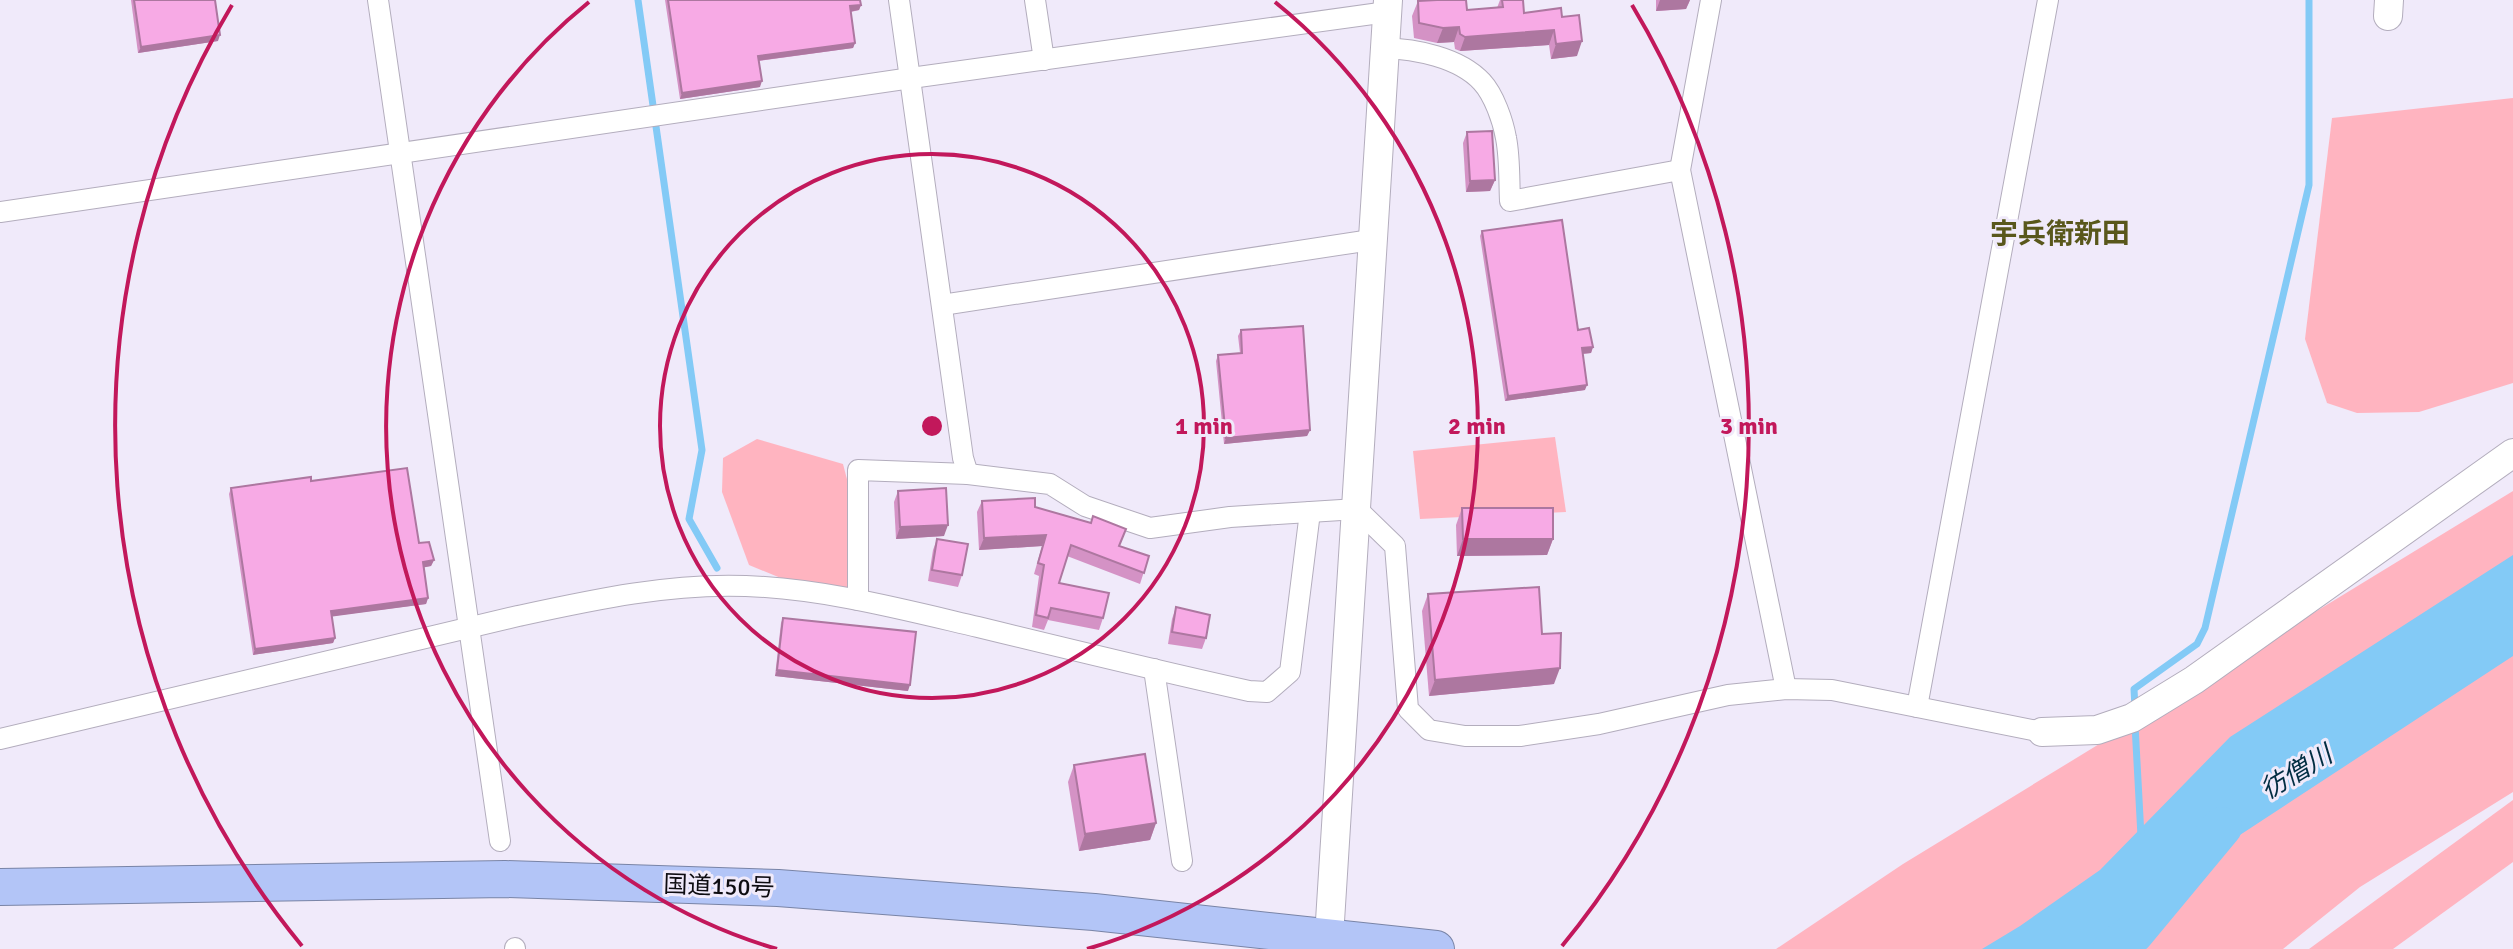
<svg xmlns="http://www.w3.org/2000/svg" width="2513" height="949" viewBox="0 0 2513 949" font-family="Signika,'Noto Sans JP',sans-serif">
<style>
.green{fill:#ffb4c0}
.water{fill:#83caf6}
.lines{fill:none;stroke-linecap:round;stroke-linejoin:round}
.stream{stroke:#83caf6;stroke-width:7}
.river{stroke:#83caf6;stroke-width:40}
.street-casing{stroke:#b3adbd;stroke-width:22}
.secondary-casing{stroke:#b3adbd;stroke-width:30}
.highway-casing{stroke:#7984a6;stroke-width:38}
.street{stroke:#fff;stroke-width:20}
.secondary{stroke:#fff;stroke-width:28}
.highway{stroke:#b3c5f7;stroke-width:36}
.wall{fill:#d492c5}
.shaded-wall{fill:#ad77a0}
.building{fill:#f7aae5;stroke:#ad77a0;stroke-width:2}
.ring{fill:none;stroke:#c2185b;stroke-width:4}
.labels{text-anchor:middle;stroke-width:6;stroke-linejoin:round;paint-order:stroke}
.street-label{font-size:24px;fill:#0d0c11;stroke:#f0eafa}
.water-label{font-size:26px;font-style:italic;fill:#012d42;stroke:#f0eafa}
.quarter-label{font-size:28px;font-weight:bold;fill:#59571b;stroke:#f0eafa}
.centre{fill:#c2185b;stroke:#f0eafa;stroke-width:4}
.ring-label{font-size:24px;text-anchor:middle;font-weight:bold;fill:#c2185b;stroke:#f0eafa;stroke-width:6;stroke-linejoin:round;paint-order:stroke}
</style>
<rect width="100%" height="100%" fill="#f0eafa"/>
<g class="green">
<path d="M2513 98V383L2419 412 2357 413 2327 403 2305 339 2332 118Z"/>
<path d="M1555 437 1566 512 1420 519 1413 451Z"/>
<path d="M757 439 843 464 858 521V600L812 591 749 565 722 492 723 458Z"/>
<path d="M2513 491V792L2360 887 2283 949H1776L1903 864Z"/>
<path d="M2513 800V862L2393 949H2309Z"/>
</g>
<path class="water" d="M2513 555V656L2188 869 2093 949H1982L2020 926 2100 870 2230 737Z"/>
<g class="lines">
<g class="stream">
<path d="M638 0 702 450 689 519 717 568"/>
<path d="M2135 708 2134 689 2197 644 2205 628 2309 185V0"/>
<path d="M2135 725 2141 836"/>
<path d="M2146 896 2147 918"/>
</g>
<path class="river" d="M2113 949 2134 933 2222 827"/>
<defs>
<g id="street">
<path d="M378 0 500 841"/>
<path d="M899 0 963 458 968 474"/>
<path d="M1035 0 1044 60"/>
<path d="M1711 0 1680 170 1786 689"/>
<path d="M1383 48C1415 49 1459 57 1482 82 1494 95 1503 121 1506 138 1510 158 1509 180 1510 201L1680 170"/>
<path d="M0 212 911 78 1387 12"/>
<path d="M942 305 1371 240"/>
<path d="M858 600V470L968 474 1050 484 1085 506 1150 528 1230 517 1357 509 1395 546 1408 709 1429 730 1465 736H1520L1599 724 1728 695 1786 689 1832 690 2042 732"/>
<path d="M1154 669 1182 861"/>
<path d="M1917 707 2048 0"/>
<path d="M0 739 518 616C592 600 669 583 746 586 825 589 901 609 978 627 1068 649 1159 671 1249 691L1267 692 1290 672 1310 512"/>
<path d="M515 948V949"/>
</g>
<g id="secondary">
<path d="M2388 16 2389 0"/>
<path d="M2042 732 2097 730 2132 718 2194 680 2513 453"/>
<path d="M1329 937 1388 0"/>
</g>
<path id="highway" d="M0 887 505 879 778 888 1094 912 1436 949"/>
</defs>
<use href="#street" class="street-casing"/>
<use href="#secondary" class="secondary-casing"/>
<use href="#highway" class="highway-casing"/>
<use href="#street" class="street"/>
<use href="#secondary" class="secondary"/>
<use href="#highway" class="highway"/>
</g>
<g class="wall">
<path d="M131 0H215L218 41 138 53Z"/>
<path d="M665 0H860L861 5 859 10 851 12 855 43 853 48 759 61 760 87 680 99Z"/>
<path d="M1500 0H1523L1524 13 1562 17 1577 56 1551 59 1549 45 1460 51 1455 49 1454 42 1437 43 1414 38 1412 16 1418 1 1467 10 1497 8Z"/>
<path d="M1656 0H1690L1686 9 1656 11Z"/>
<path d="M1467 132 1495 180 1490 191 1466 192 1463 143Z"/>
<path d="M1482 231 1578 330 1593 347 1591 353 1583 354 1585 390 1505 401 1480 236Z"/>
<path d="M1241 330 1310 430 1307 436 1224 444 1216 361 1218 355 1240 353 1238 336Z"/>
<path d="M311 481 419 543 434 560 431 566 424 567 428 598 426 604 332 616 335 638 333 643 253 655 229 494 231 488Z"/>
<path d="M898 491 944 536 896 539 894 502Z"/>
<path d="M982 501 1035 507 1119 546 1149 556 1140 584 1067 556 1059 583 1103 618 1099 630 1048 620 1044 630 1032 627 1039 576 1034 574 1042 546 979 550 977 512Z"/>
<path d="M1462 508 1553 539 1547 555 1457 556 1456 525Z"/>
<path d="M937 539 962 575 958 587 928 581 933 550Z"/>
<path d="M1428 594 1554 684 1429 696 1422 611Z"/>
<path d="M1176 607 1206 638 1202 649 1168 644 1172 619Z"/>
<path d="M783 618 908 691 775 676 781 623Z"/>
<path d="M1074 765 1156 823 1150 840 1079 851 1068 782Z"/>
</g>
<g class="shaded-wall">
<path d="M1660 0H1690L1686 9 1656 11Z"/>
<path d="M861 5 859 10 848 12 850 6Z"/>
<path d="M1459 27 1454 42 1437 43 1443 28Z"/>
<path d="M1554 30 1549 45 1460 51 1465 37Z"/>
<path d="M220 35 218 41 138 53 141 47Z"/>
<path d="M1582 41 1577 56 1551 59 1556 44Z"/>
<path d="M855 43 853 48 756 61 758 56Z"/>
<path d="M762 81 760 87 680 99 682 93Z"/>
<path d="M1495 180 1490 191 1466 192 1470 181Z"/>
<path d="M1593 347 1591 353 1580 354 1582 348Z"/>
<path d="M1587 385 1585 390 1505 401 1508 396Z"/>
<path d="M1310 430 1307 436 1224 444 1226 438Z"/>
<path d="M948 525 944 536 896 539 900 527Z"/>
<path d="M1046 535 1042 546 979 550 984 538Z"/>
<path d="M1463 539H1553L1547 555 1457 556Z"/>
<path d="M434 560 431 566 421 568 423 562Z"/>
<path d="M428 598 426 604 329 617 331 611Z"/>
<path d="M335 638 333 643 253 655 255 649Z"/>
<path d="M1560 668 1554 684 1429 696 1435 680Z"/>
<path d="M777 670 910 685 908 691 775 676Z"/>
<path d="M1156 823 1150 840 1079 851 1085 834Z"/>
</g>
<g class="building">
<path d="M134 0H215L220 35 141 47Z"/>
<path d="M668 0H860L861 5 850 6 855 43 758 56 762 81 682 93Z"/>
<path d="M1437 0H1466L1467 10 1503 7 1502 0H1523L1524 13 1561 8 1562 17 1579 15 1582 41 1556 44 1554 30 1465 37 1460 34 1459 27 1443 28 1419 23 1418 1Z"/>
<path d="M1492 131 1495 180 1470 181 1467 132Z"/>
<path d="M1562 220 1578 330 1589 328 1593 347 1582 348 1587 385 1508 396 1482 231Z"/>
<path d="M1303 326 1310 430 1226 438 1218 355 1242 353 1241 330Z"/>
<path d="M407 468 419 543 429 542 434 560 423 562 428 598 331 611 335 638 255 649 231 488 311 477V481Z"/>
<path d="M946 488 948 525 900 527 898 491Z"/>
<path d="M1035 498V507L1091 523 1093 516 1126 529 1119 546 1149 556 1144 573 1071 545 1059 583 1109 593 1103 618 1051 608 1048 618 1036 615 1044 565 1038 563 1046 535 984 538 982 501Z"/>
<path d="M1462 508H1553V539H1463Z"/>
<path d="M937 539 968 544 962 575 932 570Z"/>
<path d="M1539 587 1542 634 1561 633 1560 668 1435 680 1428 594Z"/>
<path d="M1176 607 1210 615 1206 638 1172 632Z"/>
<path d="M783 618 916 632 910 685 777 670Z"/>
<path d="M1145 754 1156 823 1085 834 1074 765Z"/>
</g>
<g class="ring">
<circle cx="932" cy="426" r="272"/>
<path d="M777 949A545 545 0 0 1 589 2M1275 2A545 545 0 0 1 1087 949"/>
<path d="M302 946A817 817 0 0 1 232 5M1632 5A817 817 0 0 1 1562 946"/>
</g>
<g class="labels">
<g class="street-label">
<text transform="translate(719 886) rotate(2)" y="8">国道150号</text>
</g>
<g class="water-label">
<text transform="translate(2296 772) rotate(-31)" y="9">彷僧川</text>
</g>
<g class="quarter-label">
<text x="2060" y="243">宇兵衛新田</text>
</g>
</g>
<circle cx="932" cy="426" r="12" class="centre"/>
<g class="ring-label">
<text x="1204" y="434">1 min</text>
<text x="1477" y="434">2 min</text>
<text x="1749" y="434">3 min</text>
</g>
</svg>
